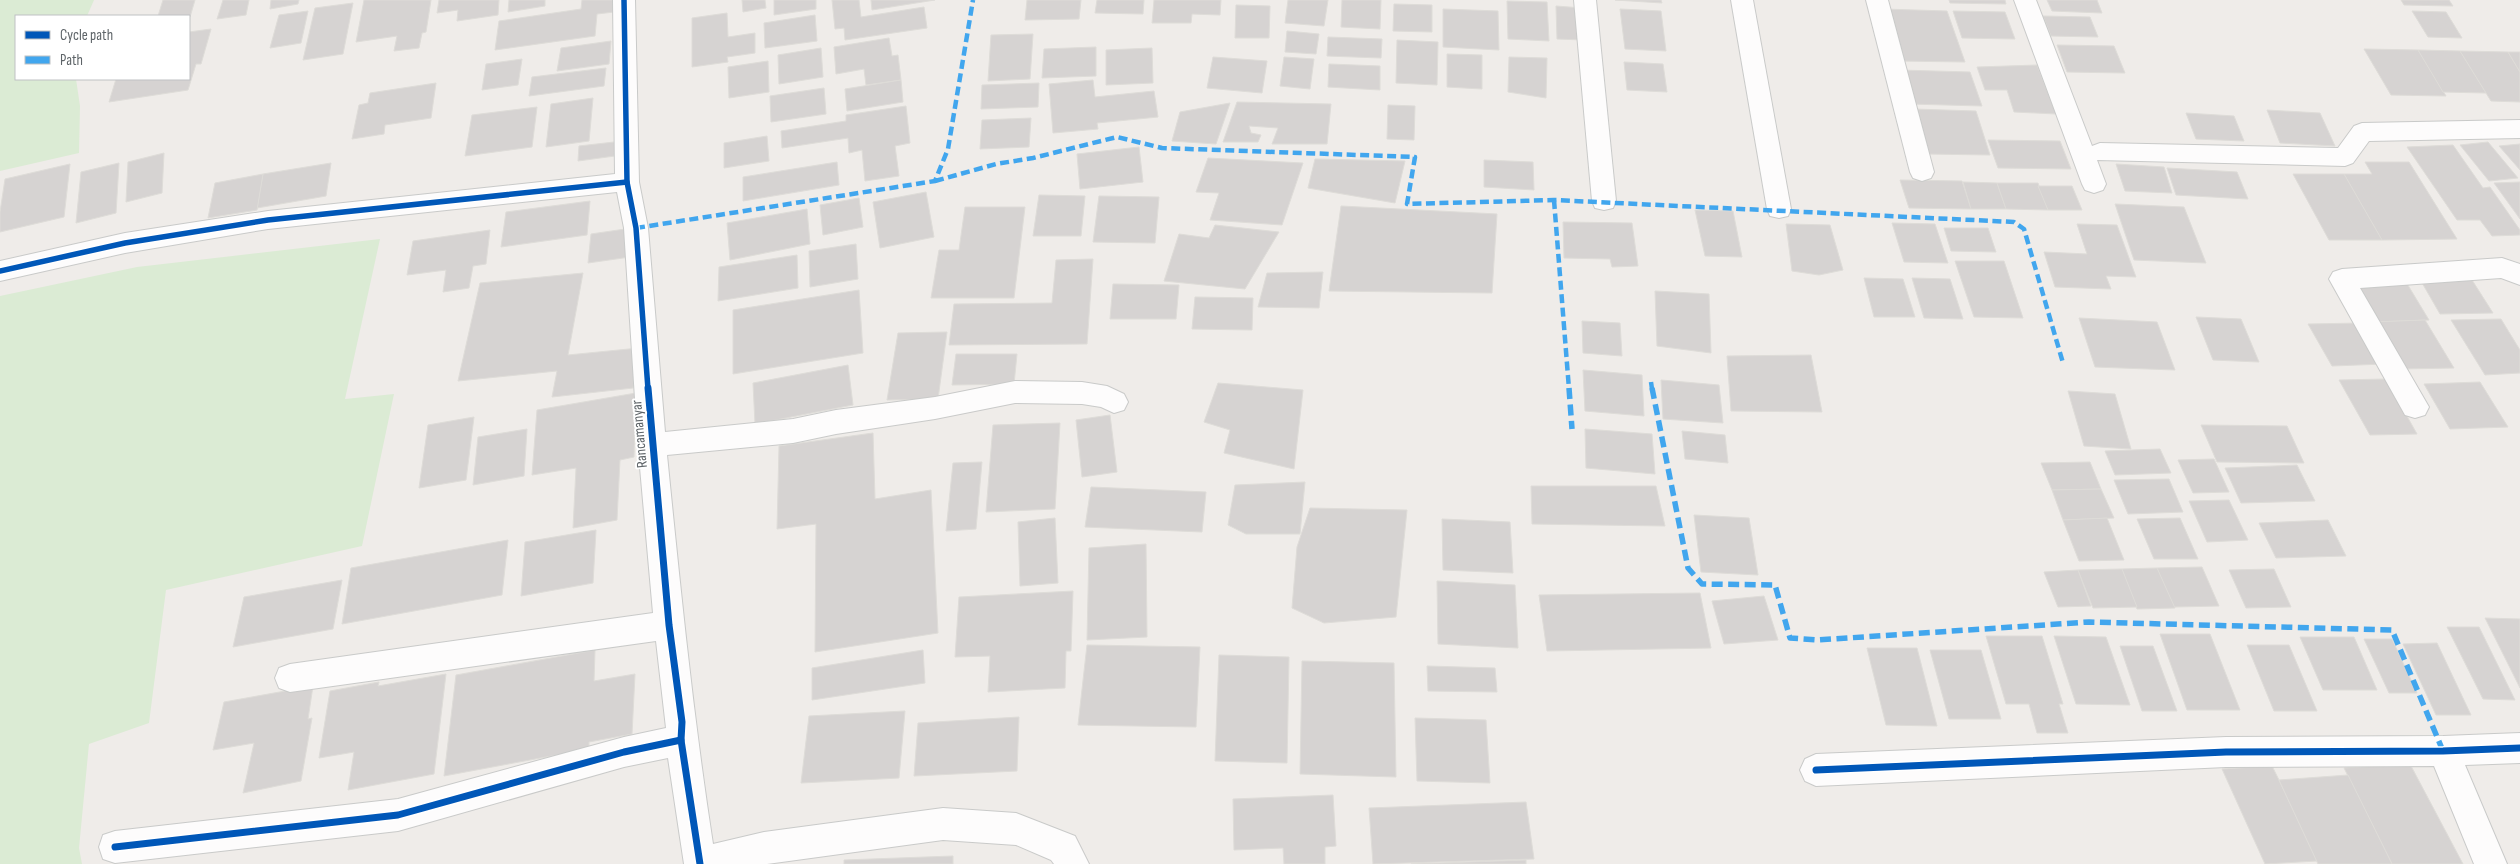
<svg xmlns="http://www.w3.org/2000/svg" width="2520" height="864" viewBox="0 0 2520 864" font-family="'Sofia Sans Condensed',sans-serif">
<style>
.green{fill:#dbebd4}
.building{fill:#d6d3d2;stroke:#dedcd8}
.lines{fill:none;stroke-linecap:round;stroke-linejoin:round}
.minor-casing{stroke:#c9cac9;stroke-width:2}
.minor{fill:#fdfcfc;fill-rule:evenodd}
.quiet-far1{stroke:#41a6ee;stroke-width:4.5;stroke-dasharray:9 4.5;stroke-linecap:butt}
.quiet{stroke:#41a6ee;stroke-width:5.5;stroke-dasharray:11 5.5;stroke-linecap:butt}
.cycleway-far1-casing{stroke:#fff;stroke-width:8}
.cycleway-casing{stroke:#fff;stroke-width:10}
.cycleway-far1{stroke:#0057b8;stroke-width:5.5}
.cycleway{stroke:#0057b8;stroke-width:7}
.labels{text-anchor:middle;stroke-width:4;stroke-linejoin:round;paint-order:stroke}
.street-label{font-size:15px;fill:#5e6468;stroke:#fff}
</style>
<rect width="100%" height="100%" fill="#efece9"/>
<g class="green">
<path d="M0 0H94L87 16H16V79H76L80 106 79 153 0 171Z"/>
<path d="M380 239 345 399 394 394 362 546 166 590 149 723 89 744 79 848 82 864H0V296L137 267Z"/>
</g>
<g class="building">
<path d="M163 0H195L190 17 158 16Z"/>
<path d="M223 0H249L246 15 217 19Z"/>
<path d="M271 0H299L298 4 270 9Z"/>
<path d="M364 0H431L426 32 422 33 419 48 394 51 397 36 356 42Z"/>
<path d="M439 0H499L498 15 457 21 458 10 437 13Z"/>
<path d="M509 0H545V6L508 12Z"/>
<path d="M582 0H614V12L597 14 595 36 495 50 499 21 581 9Z"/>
<path d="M742 0H765L766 8 743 12Z"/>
<path d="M774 0H816V9L774 15Z"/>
<path d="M832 0H859L861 17 924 7 927 28 845 40 844 28 835 29Z"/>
<path d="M871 0H935L872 10Z"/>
<path d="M1027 0H1081L1079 19 1025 20Z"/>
<path d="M1097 0H1144L1143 14 1095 13Z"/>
<path d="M1154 0H1221L1220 15 1192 14 1191 23H1152Z"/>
<path d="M1288 0H1328L1324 26 1285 23Z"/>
<path d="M1342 0H1381L1380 29 1341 27Z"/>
<path d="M1661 0 1662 3 1615 0Z"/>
<path d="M1949 0H2005L2006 4 1950 3Z"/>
<path d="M2047 0H2097L2102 13 2052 11Z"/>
<path d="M2401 0H2449L2453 6 2404 5Z"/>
<path d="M1507 1 1547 2 1549 41 1508 39Z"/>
<path d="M353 3 343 54 303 60 315 8Z"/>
<path d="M1394 4 1432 5V32L1393 31Z"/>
<path d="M1236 5 1270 6 1269 38H1235Z"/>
<path d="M1556 6 1582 8 1584 40 1557 39Z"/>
<path d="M1443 9 1498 11 1499 50 1443 47Z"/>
<path d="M1620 9 1661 11 1666 51 1625 49Z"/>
<path d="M1883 9 1947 11 1965 62 1899 61Z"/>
<path d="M308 11 301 43 270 48 279 15Z"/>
<path d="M1953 11 2005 12 2015 39 1962 38Z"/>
<path d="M2412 11 2446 12 2462 38 2428 37Z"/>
<path d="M727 13 728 37 755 33V53L727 57 728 62 692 67V18Z"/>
<path d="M815 15 817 41 765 48 764 23Z"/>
<path d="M2043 16 2090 17 2098 37 2051 36Z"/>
<path d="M211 29 201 64H196L188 90 109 102 116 79H189V32Z"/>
<path d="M1287 31 1319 34 1316 54 1285 52Z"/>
<path d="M1033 34 1030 79 988 81 991 35Z"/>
<path d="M1328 37 1382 39 1381 58 1327 56Z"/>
<path d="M889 38 892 56 898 55 901 80 866 85 864 69 836 74 834 47Z"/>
<path d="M1397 40 1438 42 1437 85 1396 83Z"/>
<path d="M611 41 609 64 557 71 561 48Z"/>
<path d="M2057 45 2114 46 2125 73 2067 72Z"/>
<path d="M1096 47V76L1042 78 1044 49Z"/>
<path d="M821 48 823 77 779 84 778 55Z"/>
<path d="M1152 48 1153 83 1106 85V50Z"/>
<path d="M2364 49 2418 50 2446 96 2391 95Z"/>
<path d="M2418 50 2460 51 2486 93 2443 92Z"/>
<path d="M2460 51 2508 52 2520 72V102L2491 101Z"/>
<path d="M2508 52H2520V72Z"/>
<path d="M1447 54 1482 55V89L1447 87Z"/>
<path d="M1213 57 1267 61 1262 93 1207 88Z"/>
<path d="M1284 57 1314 59 1310 89 1280 86Z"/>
<path d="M1509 57 1547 58 1546 98 1508 92Z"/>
<path d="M522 59 518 85 482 90 486 64Z"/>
<path d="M768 61 769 92 729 98 728 67Z"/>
<path d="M1624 62 1663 64 1667 92 1627 90Z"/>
<path d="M1329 64 1380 66V90L1328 87Z"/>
<path d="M2037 65 2056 114 2014 112 2007 90H1985L1977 67Z"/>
<path d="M606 68 604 86 529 96 532 77Z"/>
<path d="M1899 70 1970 72 1982 106 1910 104Z"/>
<path d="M901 80 903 102 847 111 845 89Z"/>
<path d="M1093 80 1095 97 1154 91 1158 117 1097 123 1098 129 1053 133 1049 84Z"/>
<path d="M436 83 431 118 385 125 384 134 352 139 359 105 368 103 370 93Z"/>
<path d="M1039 83 1038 107 981 109 982 85Z"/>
<path d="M824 88 826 114 771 122 770 96Z"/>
<path d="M593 98 589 141 546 147 551 104Z"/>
<path d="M1237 102 1331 104 1327 144H1272L1278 128 1249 126 1251 133 1261 135 1258 142H1223Z"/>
<path d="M1230 103 1216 144 1172 141 1180 112Z"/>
<path d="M1388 105 1415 106 1414 140 1387 139Z"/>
<path d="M906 106 910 143 895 146 899 176 865 181 862 150 849 153 848 138 782 148 781 131 846 121V115Z"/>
<path d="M537 107 532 147 465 156 472 115Z"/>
<path d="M1913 109 1976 111 1990 155 1927 154Z"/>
<path d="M2267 110 2320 113 2335 146 2280 143Z"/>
<path d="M2186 113 2234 116 2244 141 2196 139Z"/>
<path d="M1031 118 1029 147 980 149 982 120Z"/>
<path d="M767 136 769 161 724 168V143Z"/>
<path d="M1988 140 2060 141 2071 169 1998 168Z"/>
<path d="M623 141 622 155 578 161 579 146Z"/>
<path d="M2488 142 2518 178 2489 181 2460 145Z"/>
<path d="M2520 144V170L2499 146Z"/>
<path d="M2453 145 2483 188 2490 187 2520 230V235L2492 236 2480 220H2457L2407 147Z"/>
<path d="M1139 147 1143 182 1080 189 1077 154Z"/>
<path d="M164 153 162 193 126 202 128 162Z"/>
<path d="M1208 158 1303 163 1282 225 1210 220 1219 193 1196 192Z"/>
<path d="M1315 159 1405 161 1395 203 1308 188Z"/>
<path d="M1484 160 1533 162 1534 190 1484 187Z"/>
<path d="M837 162 839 185 743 201V177Z"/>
<path d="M2365 162H2409L2457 239 2382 240 2344 174H2372Z"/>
<path d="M119 163 116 213 76 223 81 172Z"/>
<path d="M331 163 326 196 257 208 263 174Z"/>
<path d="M70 164 64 217 0 232V212L5 179Z"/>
<path d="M2116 164 2164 167 2172 193 2125 191Z"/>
<path d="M2167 168 2237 172 2248 199 2176 195Z"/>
<path d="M263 174 257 210 208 218 215 183Z"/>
<path d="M2293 174H2344L2382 240H2329Z"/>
<path d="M1900 180 1962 181 1971 209 1909 208Z"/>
<path d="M1963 182 1997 183 2006 209H1971Z"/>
<path d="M2520 182V219L2494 183Z"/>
<path d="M1997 183H2038L2048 210 2006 209Z"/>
<path d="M2038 186H2072L2082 210H2048Z"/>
<path d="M926 192 934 237 880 248 873 202Z"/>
<path d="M1039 195 1085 196 1081 236H1033Z"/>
<path d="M1099 196 1159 197 1155 243 1093 242Z"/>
<path d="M859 198 863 227 823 235 820 205Z"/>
<path d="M590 201 587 235 501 247 506 212Z"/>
<path d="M2115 204 2184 207 2206 263 2134 260Z"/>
<path d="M1341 206 1497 214 1492 293 1329 291Z"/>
<path d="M965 207H1025L1014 298H931L939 250H959Z"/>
<path d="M807 209 810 244 730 260 727 223Z"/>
<path d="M1695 210 1733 211 1742 257 1705 256Z"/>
<path d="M1563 222 1632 223 1638 266 1612 267 1610 259 1564 258Z"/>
<path d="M1892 223 1935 224 1948 263 1904 262Z"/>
<path d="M1786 224 1830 225 1843 270 1819 275 1792 271Z"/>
<path d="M2077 224 2117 225 2136 277 2106 276 2111 289 2055 287 2044 252 2087 254Z"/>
<path d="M1215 225 1279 232 1245 289 1164 281 1179 234 1209 238Z"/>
<path d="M632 228 630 257 588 263 591 234Z"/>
<path d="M1944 228H1988L1996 252 1951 251Z"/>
<path d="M490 230 486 264 473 266 469 288 443 292 446 270 407 275 413 241Z"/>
<path d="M856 244 858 279 810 287 809 251Z"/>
<path d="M797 255 798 288 718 301 719 267Z"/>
<path d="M1093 259 1087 344 949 345 954 304 1052 303 1056 260Z"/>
<path d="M1955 261H2004L2023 318 1974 317Z"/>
<path d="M1323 272 1319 308 1258 307 1267 273Z"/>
<path d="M583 273 568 355 639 348 633 388 552 397 557 371 458 381 480 283Z"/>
<path d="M1864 278 1903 279 1915 317H1874Z"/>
<path d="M1912 278 1950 279 1963 319 1924 318Z"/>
<path d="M2472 280 2493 313 2440 314 2421 281Z"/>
<path d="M2406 282 2429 320 2372 322 2351 283Z"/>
<path d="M1113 284 1179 285 1176 319H1110Z"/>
<path d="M859 290 863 353 733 374V310Z"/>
<path d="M1655 291 1709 294 1711 353 1657 346Z"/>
<path d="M1195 297 1253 298 1252 330 1192 329Z"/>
<path d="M2196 317 2241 319 2259 362 2213 360Z"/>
<path d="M2079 318 2157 322 2175 370 2095 367Z"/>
<path d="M2501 319 2520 350V373L2485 375 2451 320Z"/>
<path d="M2425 320 2454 368 2400 369 2372 322Z"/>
<path d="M1582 321 1620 323 1622 356 1583 353Z"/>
<path d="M2361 323 2384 364 2332 366 2308 324Z"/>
<path d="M947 332 938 399 887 400 898 333Z"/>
<path d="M956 354H1017L1014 384 952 385Z"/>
<path d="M1811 355 1822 412 1731 411 1727 356Z"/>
<path d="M848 365 853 405 755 424 753 383Z"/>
<path d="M1583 370 1642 375 1644 416 1585 411Z"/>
<path d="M2386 379 2417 434 2370 435 2339 380Z"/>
<path d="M1661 380 1719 385 1723 423 1663 419Z"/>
<path d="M2480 382 2508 427 2450 429 2424 384Z"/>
<path d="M1218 383 1303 390 1294 469 1224 453 1230 430 1204 422Z"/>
<path d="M2068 391 2115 394 2131 449 2084 446Z"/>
<path d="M636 393 634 457 620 460 617 520 573 528 576 468 532 475 537 410Z"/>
<path d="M1110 415 1117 472 1082 477 1076 420Z"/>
<path d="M474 417 466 480 419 488 428 425Z"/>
<path d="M1060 423 1055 509 986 512 993 425Z"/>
<path d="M2201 425 2287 426 2304 463 2217 462Z"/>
<path d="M527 429 524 476 473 485 478 437Z"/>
<path d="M1585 429 1652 434 1655 474 1586 468Z"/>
<path d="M1682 431 1725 435 1728 463 1685 459Z"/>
<path d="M873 433 875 499 931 490 938 633 815 652 816 524 777 529 779 446Z"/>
<path d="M2160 449 2171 473 2115 475 2105 451Z"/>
<path d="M2214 459 2229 492 2193 493 2178 460Z"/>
<path d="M982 462 976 529 946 531 953 463Z"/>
<path d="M2090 462 2101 489 2052 490 2041 463Z"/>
<path d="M2297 465 2315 501 2241 503 2225 468Z"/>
<path d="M2169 479 2183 512 2128 514 2114 480Z"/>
<path d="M1305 482 1300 534H1246L1228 525 1235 485Z"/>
<path d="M1531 486H1656L1665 526 1532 524Z"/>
<path d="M1091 487 1206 492 1202 532 1085 527Z"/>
<path d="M2101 489 2114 518 2063 520 2052 490Z"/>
<path d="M2229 500 2248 540 2207 542 2189 501Z"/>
<path d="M1310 508 1407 510 1396 617 1324 623 1292 608 1297 547Z"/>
<path d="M1694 515 1749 518 1758 575 1701 572Z"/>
<path d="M1055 518 1058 583 1020 586 1018 522Z"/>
<path d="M2107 518 2124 560 2079 561 2063 520Z"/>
<path d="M2180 518 2198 559H2154L2137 519Z"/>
<path d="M1442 519 1510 522 1513 573 1443 570Z"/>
<path d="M2328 520 2346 556 2276 558 2259 523Z"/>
<path d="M596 530 593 583 521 596 525 542Z"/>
<path d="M508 540 502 595 342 624 351 568Z"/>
<path d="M1146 544 1147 637 1087 640 1089 548Z"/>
<path d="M2202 567 2219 606 2174 607 2157 568Z"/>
<path d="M2157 568 2175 608 2137 609 2122 569Z"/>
<path d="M2122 569 2137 607 2093 608 2078 570Z"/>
<path d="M2274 569 2291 607 2246 608 2229 570Z"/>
<path d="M2078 570 2091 606 2058 607 2044 572Z"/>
<path d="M342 580 333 629 233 647 244 597Z"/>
<path d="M1437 581 1515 585 1518 648 1438 644Z"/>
<path d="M1073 591 1071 651H1066L1065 688 988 692 990 656 955 657 959 597Z"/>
<path d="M1700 593 1711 648 1547 651 1539 595Z"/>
<path d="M1764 596 1778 640 1724 644 1712 601Z"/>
<path d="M2485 618 2520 619V688Z"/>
<path d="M2447 627H2479L2515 700 2483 699Z"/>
<path d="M2160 634H2210L2240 710H2187Z"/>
<path d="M1986 636H2042L2063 704H2059L2068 733H2037L2029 704H2006Z"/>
<path d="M2054 636 2106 637 2130 705 2076 704Z"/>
<path d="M2300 637H2354L2377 690H2323Z"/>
<path d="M2364 639H2392L2417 693H2389Z"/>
<path d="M2437 643 2471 715H2436L2403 644Z"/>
<path d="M1087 645 1200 647 1196 727 1078 725Z"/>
<path d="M2247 645H2289L2317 711H2274Z"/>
<path d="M2120 646H2153L2177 711H2142Z"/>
<path d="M1867 648H1917L1937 726 1886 725Z"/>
<path d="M595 650 594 681 635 674 632 734 589 742V749L444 776 456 675Z"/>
<path d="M923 650 925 683 812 700V668Z"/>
<path d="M1930 650H1981L2001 719H1949Z"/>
<path d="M1219 655 1289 657 1287 763 1215 761Z"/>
<path d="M1302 661 1394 663 1396 777 1300 774Z"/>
<path d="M1427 666 1495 668 1497 692 1428 691Z"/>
<path d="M446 674 434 774 348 790 354 752 319 758 330 691 379 682 378 686Z"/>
<path d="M313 686 308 719 312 718 301 781 243 793 254 743 213 750 224 702Z"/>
<path d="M905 711 899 778 801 783 809 716Z"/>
<path d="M1019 717 1017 771 914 776 918 723Z"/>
<path d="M1415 718 1486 720 1490 783 1417 781Z"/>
<path d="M2410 764 2463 864H2392L2344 768Z"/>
<path d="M2272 766 2279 780 2317 861 2265 864 2222 769Z"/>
<path d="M2348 775 2392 864H2318L2279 780Z"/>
<path d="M1333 795 1336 846 1325 847V864H1284L1283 848 1234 850 1233 799Z"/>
<path d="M1526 802 1534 859 1373 864 1369 808Z"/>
<path d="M953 856V864H844V860Z"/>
<path d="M1526 860V864H1411Z"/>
</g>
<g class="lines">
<defs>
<g id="minor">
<path d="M613 0H635L639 182 648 228 665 432 793 419 836 410 935 397 1015 381 1082 382 1107 386 1124 394 1128 402 1124 410 1114 413 1101 407 1082 404 1015 403 935 419 836 434 793 443 667 455C680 585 693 715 713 844L764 832 943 808 1016 813 1075 836 1089 864H1054L1051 860 1016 845 943 840 767 864H684L668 758 624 767 398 831 115 863 103 859 99 847 103 835 115 831 398 799 624 737 666 728 656 641 290 692 279 688 275 678 279 668 290 664 653 613 638 445 624 228 617 192 268 229 125 253 0 281V261L125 233 268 211 615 174Z"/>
<path d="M1574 0H1596L1616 201 1613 208 1604 210 1595 208 1592 201Z"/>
<path d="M1731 0H1753L1791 209 1788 216 1779 218 1770 216 1767 209Z"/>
<path d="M1866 0H1888L1934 172 1931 178 1922 181 1913 178 1910 172Z"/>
<path d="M2014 0H2036L2092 146 2100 143 2338 148 2354 126 2362 123 2520 120V138L2369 141 2353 163 2345 166 2097 160 2106 184 2103 190 2094 193 2085 190 2082 184Z"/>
<path d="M2502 258 2520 264V285L2501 278 2360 288 2429 407 2425 415 2415 418 2405 415 2329 279 2333 272 2342 269Z"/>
<path d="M2520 733V763L2465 765 2507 864H2474L2434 766 2226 767 1816 786 1805 781 1800 770 1805 759 1816 754 2226 737 2443 736Z"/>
</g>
</defs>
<use href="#minor" class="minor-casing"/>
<use href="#minor" class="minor"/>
<g class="quiet-far1">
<path d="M935 181 996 164 1033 158 1117 137 1162 148 1415 157 1407 204 1554 200 2014 222 2024 229 2063 363"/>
<path d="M1554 200 1569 389"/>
<path d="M636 228 935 181 948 149 973 0"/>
<path d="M1651 382 1652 389"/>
</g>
<g class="quiet">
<path d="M1569 388 1572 429"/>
<path d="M1652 388 1688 568 1702 584 1775 585 1790 638 1817 640 2089 622 2392 630 2443 751"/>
</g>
<defs>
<g id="cycleway-far1">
<path d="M624 0 627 182 636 228 648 389"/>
<path d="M0 271 125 243 268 220 627 182"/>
</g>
<g id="cycleway">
<path d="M648 388 669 625 682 722 681 740 700 864"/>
<path d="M1816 770 2226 752 2443 751 2520 748"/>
<path d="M115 847 398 815 624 752 681 740"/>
</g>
</defs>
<use href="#cycleway-far1" class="cycleway-far1-casing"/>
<use href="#cycleway" class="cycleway-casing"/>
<use href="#cycleway-far1" class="cycleway-far1"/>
<use href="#cycleway" class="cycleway"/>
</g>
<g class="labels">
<g class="street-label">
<text transform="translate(639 434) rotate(-95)" y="5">Rancamanyar</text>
</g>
</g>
<rect x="15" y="15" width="175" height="65" fill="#ffffff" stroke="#bfc1c3"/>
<rect x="25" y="31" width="25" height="8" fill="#0057b8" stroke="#bfc1c3"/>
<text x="60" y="40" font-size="15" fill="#5e6468">Cycle path</text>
<rect x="25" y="56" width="25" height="8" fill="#41a6ee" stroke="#bfc1c3"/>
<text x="60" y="65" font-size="15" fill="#5e6468">Path</text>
</svg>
